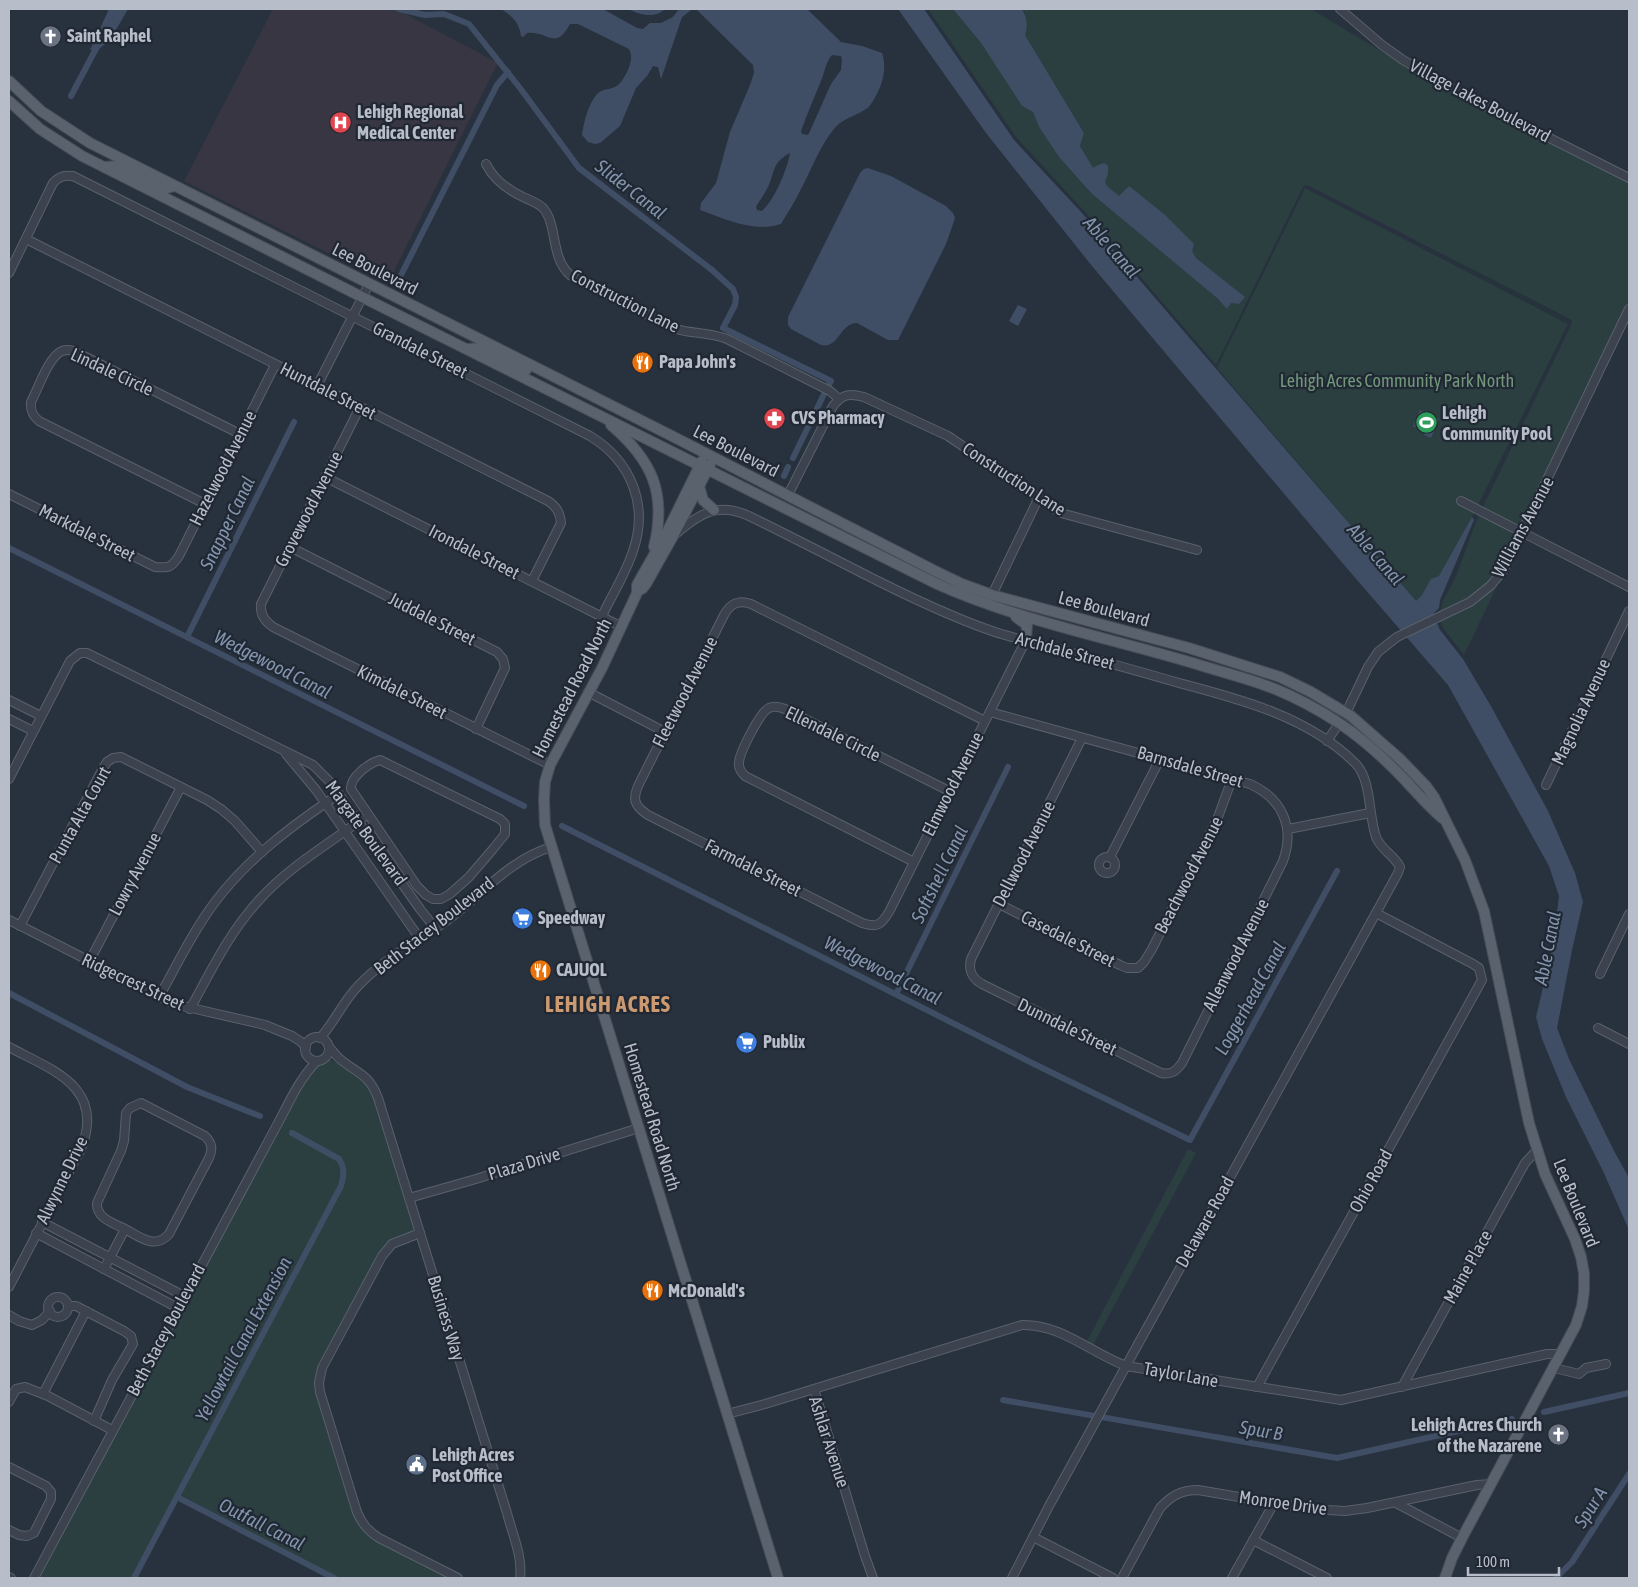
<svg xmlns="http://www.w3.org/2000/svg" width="1638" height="1587" viewBox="0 0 1638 1587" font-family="'Asap Condensed',sans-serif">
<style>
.medical{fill:#383643}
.green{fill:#2b3e40}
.water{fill:#404e65;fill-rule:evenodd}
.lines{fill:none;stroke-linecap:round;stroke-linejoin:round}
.canal{stroke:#404e65;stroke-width:6}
.minor-casing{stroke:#59616c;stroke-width:10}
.major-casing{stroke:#454c57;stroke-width:12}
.minor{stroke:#3c434e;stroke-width:8}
.major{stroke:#5a626e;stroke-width:10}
.labels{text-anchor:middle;stroke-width:4.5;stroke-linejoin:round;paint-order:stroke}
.poi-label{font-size:18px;font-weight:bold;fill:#b8bec9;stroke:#202833;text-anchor:start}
.street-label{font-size:18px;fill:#b8bec9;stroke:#202833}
.park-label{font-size:18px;fill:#72977b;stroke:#202833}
.water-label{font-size:19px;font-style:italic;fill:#8394ad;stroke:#202833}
.district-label{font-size:22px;font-weight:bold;letter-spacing:1px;fill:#cb9a70;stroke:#202833}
</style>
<rect width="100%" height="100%" fill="#28313e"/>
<path class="medical" d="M273 9H396L498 63 388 283 184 181Z"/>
<g class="green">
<path d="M928 9H953L981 43 1022 106 1033 112 1039 127 1059 157 1092 194 1217 298 1227 309 1231 302 1245 297 1196 258 1191 251 1129 187 1119 197 1107 186 1105 182 1108 174 1096 166 1093 169 1080 146 1084 133 1025 35V13L1022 9H1311L1386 54 1629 178V302L1508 555C1489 589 1470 598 1437 614L1441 609 1443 601 1456 576 1477 519 1571 325 1572 320 1309 186 1305 185 1303 187 1216 365 1084 211 1016 137Z"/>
<path d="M1305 188 1568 324 1425 612 1217 368Z"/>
<path d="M1500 580 1464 655 1443 628 1440 621C1462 609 1483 599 1500 580Z"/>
<path d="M329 1059C350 1070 358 1072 373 1091L416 1231 391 1241 384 1247 319 1366 316 1383 359 1523 451 1578H338L180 1495 135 1578H37L301 1087C305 1081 310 1071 316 1067 321 1064 325 1064 329 1059Z"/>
<path d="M1188 1149 1196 1153 1091 1349 1085 1345Z"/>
</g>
<g class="water">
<path d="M109 9H128L110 40 98 50H90Z"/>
<path d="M501 9H603L637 28 643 29 650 23H661L673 17 679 9H807L841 42 862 46 882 53C888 71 881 89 871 104 865 114 844 116 834 129 820 146 812 168 802 187 796 200 788 212 781 224 755 233 725 219 700 210L701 203 716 183 730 132 750 85 754 73 753 65 697 10H691L682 17 661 79 658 67 653 66 647 76 636 88 620 126 600 143 595 144 588 142 582 135C584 121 588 105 597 94 603 88 612 90 618 85 624 80 632 64 631 56 631 54 630 51 629 49L578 24H570C555 52 548 30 527 33L523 37 521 36C519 22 512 16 501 9ZM832 55 841 56 842 60 841 70 831 84 810 131 808 135 802 134 801 131C807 114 814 98 821 81 825 72 825 63 832 55ZM790 153C787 170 775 199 762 211L757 210 756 207C759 201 764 195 767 189 776 172 770 164 790 153Z"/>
<path d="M628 9H665C655 19 640 15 628 9Z"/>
<path d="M898 9H924L1014 140 1082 213 1416 601 1422 595 1431 579 1439 576 1472 517 1474 520 1440 600 1439 608 1433 614 1440 630 1463 659 1492 708 1548 811 1575 873 1583 902 1572 950 1557 1028 1569 1059 1613 1149 1629 1178V1230L1603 1171 1566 1097 1542 1039 1536 1017 1553 945 1559 896 1549 866 1448 685 1345 566 1092 266 986 133Z"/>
<path d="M953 9H1022C1027 17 1028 26 1025 35L1084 133 1080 146 1093 168 1096 166 1104 163 1108 166V174L1105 182 1107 186 1119 196 1129 186 1164 214 1194 244 1192 251 1196 258 1245 297 1239 304 1231 303 1227 309 1217 298 1092 194 1059 157 1039 127 1033 112 1022 106 981 43Z"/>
<path d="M868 168 891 176 946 206 953 213 955 218 953 224 946 244 898 340H888L857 323C840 323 839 349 821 345L791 329 788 325V317L860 173 864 169Z"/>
<path d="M1018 305 1027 309 1018 326 1009 321Z"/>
<path d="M1420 410 1439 419 1431 438 1424 435 1425 432 1413 426Z"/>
</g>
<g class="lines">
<g class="canal">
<path d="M399 9 425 15 444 14 469 24 520 88 579 168 712 270 733 289 736 297 735 305 723 328 831 381 829 385"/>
<path d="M71 96 99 43"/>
<path d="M397 283 497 85 508 72"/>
<path d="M793 458 824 394"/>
<path d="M784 476 788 467"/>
<path d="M9 548 524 806"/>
<path d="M187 637 294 422"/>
<path d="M562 826 1032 1063 1190 1140 1337 871"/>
<path d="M9 993 187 1087 260 1116"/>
<path d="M896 994 1008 767"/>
<path d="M1003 1400 1337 1458 1512 1419"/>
<path d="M1544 1412 1629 1393"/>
<path d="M177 1497 334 1578"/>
<path d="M134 1578 341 1186C344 1175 345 1169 339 1159L292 1133"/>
<path d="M1556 1578 1572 1562 1629 1474"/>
</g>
<defs>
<g id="minor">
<path d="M1340 9 1382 45 1403 60 1466 96 1629 178"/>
<path d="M486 164C494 180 508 190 523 197 530 200 538 203 543 208 558 225 550 257 570 275L676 329C693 334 709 332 727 339L830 391 839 399"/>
<path d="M26 239 548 501C557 507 560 513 561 523L532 581"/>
<path d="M9 273 53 183C60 176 64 175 73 176L590 436C631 461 649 505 633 551 626 573 612 595 602 616"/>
<path d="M317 386 369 284"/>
<path d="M360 407 261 604C260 615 265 621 273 627L550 765"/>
<path d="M325 477 622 627"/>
<path d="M9 494 155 567C169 568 171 568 179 556L275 365"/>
<path d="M788 495 833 406C843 394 849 393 864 397L948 436 1061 513 1197 550"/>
<path d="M1461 501 1629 587"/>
<path d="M205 504 39 421C33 416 30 411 31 402 38 389 49 356 62 351 67 349 70 350 74 351L240 434"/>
<path d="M677 533C700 513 718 502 749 516 786 534 823 553 860 572 903 594 946 615 992 631 1013 638 1034 643 1055 648 1097 660 1138 671 1179 683 1240 699 1309 717 1355 763 1372 780 1368 814 1376 837 1381 850 1394 855 1400 867L1398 873 1126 1366 1049 1506 1012 1578"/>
<path d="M290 547 497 652 503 659 505 668 476 729"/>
<path d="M992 595 1039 497"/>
<path d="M588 692 665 732"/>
<path d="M9 700 41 716"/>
<path d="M990 712 1250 784C1283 799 1295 828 1283 861L1182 1063C1176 1071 1172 1075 1161 1073L982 984C972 978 968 971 971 959L1082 738"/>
<path d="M9 719 33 731"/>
<path d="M985 721 751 604C738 600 731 603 724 615L639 784C632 799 634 806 648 815L862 923C877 928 881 925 889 912L1026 640"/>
<path d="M1327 741 1346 713 1368 667 1378 652 1397 637 1470 602 1490 586 1503 571 1629 309"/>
<path d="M286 754 316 790 420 939"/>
<path d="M380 760 500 819 505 824V834L493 849 469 877 450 894 441 899H433L426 895 417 886 351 789C350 777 369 763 380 760Z"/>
<path d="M9 779 70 661 80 653H87L313 765 331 783 420 909 435 928"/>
<path d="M1546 785 1629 611"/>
<path d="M1288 829 1370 813"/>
<circle cx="1107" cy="865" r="8"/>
<path d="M1110 857 1160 759"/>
<path d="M914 862 745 776C741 772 738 768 739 762 740 752 760 712 769 708 774 706 780 707 785 709L949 791"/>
<path d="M999 904 1120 965 1127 968H1138L1144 962 1152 949 1218 817 1232 779"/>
<path d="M9 920 174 1004 265 1025 292 1036 300 1041 306 1047"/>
<path d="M20 926 103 768 107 762 113 758 121 757 207 800 221 809 235 821 262 852"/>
<path d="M89 962 181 787"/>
<path d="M1600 974 1629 914"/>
<path d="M159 997C177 965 193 931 215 902 248 858 294 824 339 794"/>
<path d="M190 1009C211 971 230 931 260 899 289 867 327 845 362 819"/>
<path d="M1598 1028 1629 1044"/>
<circle cx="317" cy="1049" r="12"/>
<path d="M320 1038C335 1022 343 1001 359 985 383 960 416 942 445 922 481 896 507 861 551 847"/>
<path d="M9 1047C52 1070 106 1087 81 1149L9 1287"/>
<path d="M329 1047C333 1051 336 1056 340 1059 358 1074 369 1074 378 1098L507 1513C512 1533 523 1557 520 1578"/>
<path d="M409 1198 476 1179 639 1128"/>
<path d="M42 1222 184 1296"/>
<path d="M36 1233 178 1308"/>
<path d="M420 1233 392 1244 382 1256 322 1368 319 1383 320 1392 357 1512C362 1524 368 1531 379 1538L458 1578"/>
<path d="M104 1269 125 1229C113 1223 96 1218 97 1203L121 1151 124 1141 126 1113 130 1108 141 1103 205 1136C212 1143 213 1149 209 1158L169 1234C155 1250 140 1237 125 1229"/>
<circle cx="58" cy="1307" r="10"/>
<path d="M68 1306H76L124 1331 131 1336 133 1344 112 1380 94 1421"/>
<path d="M9 1315 19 1321 32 1325 42 1320 50 1311"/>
<path d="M1554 1368 1579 1374 1586 1368 1606 1364"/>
<path d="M1257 1387 1482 980 1479 968 1473 964 1376 913"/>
<path d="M1402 1387 1525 1163 1537 1150"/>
<path d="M814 1389 865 1556 873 1578"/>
<path d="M43 1394 86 1311"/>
<path d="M9 1402 16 1389 25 1387 48 1396 112 1430"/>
<path d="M727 1414 765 1404 1022 1325C1061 1324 1091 1353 1126 1366L1341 1400 1547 1354H1561"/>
<path d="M9 1467 46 1486 51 1492V1499L34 1533 27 1536 19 1535 9 1530"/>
<path d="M1396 1503 1462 1538"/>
<path d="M1033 1537 1113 1578"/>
<path d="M1253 1540 1327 1578"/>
<path d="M9 1577 11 1578"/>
<path d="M34 1578 277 1125C289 1103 299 1079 317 1061"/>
<path d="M1122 1578 1160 1508C1171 1496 1181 1490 1198 1490L1298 1507 1328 1510 1345 1511 1367 1508 1477 1485 1491 1484"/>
<path d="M1232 1578 1274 1503"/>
</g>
<g id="major">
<path d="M9 81 41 111 90 143 670 435 939 573 962 584 992 595 1189 648 1280 677 1311 692 1351 716 1400 759 1426 786 1434 797 1465 860 1484 911 1529 1123 1545 1174 1575 1239 1581 1257 1584 1273V1291L1582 1306 1576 1325 1462 1538 1452 1558 1445 1578"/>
<path d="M9 101 40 129 82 156 362 297 935 583C1021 622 1116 639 1206 667 1229 674 1253 680 1275 689 1297 698 1319 710 1339 723 1363 739 1385 759 1405 780 1417 793 1428 806 1442 818"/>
<path d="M104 167 119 166 164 189 174 186"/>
<path d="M468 349 481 348 526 370"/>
<path d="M611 425C652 460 667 493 654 547"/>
<path d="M702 461 667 532 637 585V593L602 668 550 765 545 782 544 800 545 825 778 1578"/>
<path d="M699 486 703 500 714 510"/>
<path d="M638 590 642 589 646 584 673 536 710 465"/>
<path d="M1016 617 1027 625 1026 640"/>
</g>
</defs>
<use href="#minor" class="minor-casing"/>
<use href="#major" class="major-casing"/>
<use href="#minor" class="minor"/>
<use href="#major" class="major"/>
</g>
<defs>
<symbol id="church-disc" viewBox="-11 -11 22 22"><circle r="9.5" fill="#6b7280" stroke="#202833"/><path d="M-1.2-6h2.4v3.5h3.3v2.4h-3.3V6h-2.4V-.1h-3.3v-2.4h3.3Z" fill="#fff"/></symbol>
<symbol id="hospital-disc" viewBox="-11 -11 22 22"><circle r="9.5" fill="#e0444e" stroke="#202833"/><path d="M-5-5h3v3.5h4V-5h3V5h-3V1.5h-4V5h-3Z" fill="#fff"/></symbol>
<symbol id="restaurant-disc" viewBox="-11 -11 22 22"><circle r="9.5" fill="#e8710a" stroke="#202833"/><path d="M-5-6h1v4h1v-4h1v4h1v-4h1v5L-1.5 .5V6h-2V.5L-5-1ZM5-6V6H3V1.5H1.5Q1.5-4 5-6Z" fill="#fff"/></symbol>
<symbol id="pharmacy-disc" viewBox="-11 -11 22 22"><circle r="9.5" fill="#e0444e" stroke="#202833"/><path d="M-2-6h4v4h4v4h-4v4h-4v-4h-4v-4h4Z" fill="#fff"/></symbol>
<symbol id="stadium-disc" viewBox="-11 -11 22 22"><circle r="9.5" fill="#2e9e5b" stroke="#202833"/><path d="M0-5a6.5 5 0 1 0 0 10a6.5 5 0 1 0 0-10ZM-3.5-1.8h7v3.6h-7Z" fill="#fff"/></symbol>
<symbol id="supermarket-disc" viewBox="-11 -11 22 22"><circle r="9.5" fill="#3f7fe0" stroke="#202833"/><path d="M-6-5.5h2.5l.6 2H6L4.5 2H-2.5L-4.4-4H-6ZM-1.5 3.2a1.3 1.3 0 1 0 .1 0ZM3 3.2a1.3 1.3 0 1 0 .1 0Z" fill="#fff"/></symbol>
<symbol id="civic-disc" viewBox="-11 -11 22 22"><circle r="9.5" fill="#5c6f8a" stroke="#202833"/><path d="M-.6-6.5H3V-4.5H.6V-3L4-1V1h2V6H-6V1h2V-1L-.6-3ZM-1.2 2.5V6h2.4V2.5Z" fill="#fff"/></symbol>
</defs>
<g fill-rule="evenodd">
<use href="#church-disc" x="38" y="24" width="25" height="25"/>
<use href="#hospital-disc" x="328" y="110" width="25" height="25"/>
<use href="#restaurant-disc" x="630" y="350" width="25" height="25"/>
<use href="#pharmacy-disc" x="762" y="406" width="25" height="25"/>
<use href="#stadium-disc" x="1414" y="410" width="25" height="25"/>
<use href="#supermarket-disc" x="510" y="906" width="25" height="25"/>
<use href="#restaurant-disc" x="528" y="958" width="25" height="25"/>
<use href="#supermarket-disc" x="734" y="1030" width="25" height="25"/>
<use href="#restaurant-disc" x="640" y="1278" width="25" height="25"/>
<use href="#church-disc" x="1546" y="1422" width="25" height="25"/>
<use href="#civic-disc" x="404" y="1452" width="25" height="25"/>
</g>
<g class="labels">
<g class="poi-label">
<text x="67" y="42">Saint Raphel</text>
<text x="357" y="118">Lehigh Regional<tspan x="357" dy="21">Medical Center</tspan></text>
<text x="659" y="368">Papa John's</text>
<text x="1442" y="419">Lehigh<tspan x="1442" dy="21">Community Pool</tspan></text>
<text x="791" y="424">CVS Pharmacy</text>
<text x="538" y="924">Speedway</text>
<text x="556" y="976">CAJUOL</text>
<text x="763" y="1048">Publix</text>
<text x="668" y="1297">McDonald's</text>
<text x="1542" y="1431" text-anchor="end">Lehigh Acres Church<tspan x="1542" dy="21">of the Nazarene</tspan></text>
<text x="432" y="1461">Lehigh Acres<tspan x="432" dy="21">Post Office</tspan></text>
</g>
<g class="street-label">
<text transform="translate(1480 101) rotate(28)" y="6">Village Lakes Boulevard</text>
<text transform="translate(375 269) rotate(27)" y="6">Lee Boulevard</text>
<text transform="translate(625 301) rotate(27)" y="6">Construction Lane</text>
<text transform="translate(420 350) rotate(27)" y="6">Grandale Street</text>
<text transform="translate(112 372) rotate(25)" y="6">Lindale Circle</text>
<text transform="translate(328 391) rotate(27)" y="6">Huntdale Street</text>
<text transform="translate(736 451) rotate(27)" y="6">Lee Boulevard</text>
<text transform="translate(223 468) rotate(-63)" y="6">Hazelwood Avenue</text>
<text transform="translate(1014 479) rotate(33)" y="6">Construction Lane</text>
<text transform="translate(309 509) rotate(-63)" y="6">Grovewood Avenue</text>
<text transform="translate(1523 527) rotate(-62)" y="6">Williams Avenue</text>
<text transform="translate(87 533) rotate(27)" y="6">Markdale Street</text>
<text transform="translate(474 552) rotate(27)" y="6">Irondale Street</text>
<text transform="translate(1104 609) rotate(15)" y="6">Lee Boulevard</text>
<text transform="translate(432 619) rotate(27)" y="6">Juddale Street</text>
<text transform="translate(1065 651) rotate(15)" y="6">Archdale Street</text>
<text transform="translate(572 688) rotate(-63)" y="6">Homestead Road North</text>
<text transform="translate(402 692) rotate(27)" y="6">Kimdale Street</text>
<text transform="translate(685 692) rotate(-63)" y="6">Fleetwood Avenue</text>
<text transform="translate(1581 712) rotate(-65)" y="6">Magnolia Avenue</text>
<text transform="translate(833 734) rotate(26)" y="6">Ellendale Circle</text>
<text transform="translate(1190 767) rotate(16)" y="6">Barnsdale Street</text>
<text transform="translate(953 784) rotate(-63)" y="6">Elmwood Avenue</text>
<text transform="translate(80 815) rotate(-61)" y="6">Punta Alta Court</text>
<text transform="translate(366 833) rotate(54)" y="6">Margate Boulevard</text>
<text transform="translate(1024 854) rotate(-63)" y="6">Dellwood Avenue</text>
<text transform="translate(753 868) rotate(27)" y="6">Farmdale Street</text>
<text transform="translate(135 874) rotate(-62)" y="6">Lowry Avenue</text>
<text transform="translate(1189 875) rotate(-63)" y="6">Beachwood Avenue</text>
<text transform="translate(434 926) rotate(-38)" y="6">Beth Stacey Boulevard</text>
<text transform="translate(1068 939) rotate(27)" y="6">Casedale Street</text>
<text transform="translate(1236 955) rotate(-63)" y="6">Allenwood Avenue</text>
<text transform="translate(133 982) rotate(25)" y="6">Ridgecrest Street</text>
<text transform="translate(1067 1027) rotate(26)" y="6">Dunndale Street</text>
<text transform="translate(652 1117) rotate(73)" y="6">Homestead Road North</text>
<text transform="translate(524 1164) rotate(-17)" y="6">Plaza Drive</text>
<text transform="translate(62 1180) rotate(-64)" y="6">Alwynne Drive</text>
<text transform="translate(1371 1181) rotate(-61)" y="6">Ohio Road</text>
<text transform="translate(1576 1203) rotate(68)" y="6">Lee Boulevard</text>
<text transform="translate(1205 1222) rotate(-61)" y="6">Delaware Road</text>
<text transform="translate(1468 1267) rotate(-61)" y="6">Maine Place</text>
<text transform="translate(446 1318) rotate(73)" y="6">Business Way</text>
<text transform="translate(166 1330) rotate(-62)" y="6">Beth Stacey Boulevard</text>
<text transform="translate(1181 1375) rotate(10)" y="6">Taylor Lane</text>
<text transform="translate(829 1442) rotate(72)" y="6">Ashlar Avenue</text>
<text transform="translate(1283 1503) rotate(8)" y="6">Monroe Drive</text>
</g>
<g class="park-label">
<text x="1397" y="387">Lehigh Acres Community Park North</text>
</g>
<g class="water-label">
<text transform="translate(631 189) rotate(38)" y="7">Slider Canal</text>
<text transform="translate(1112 247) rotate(49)" y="7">Able Canal</text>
<text transform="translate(227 523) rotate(-64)" y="7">Snapper Canal</text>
<text transform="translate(1376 554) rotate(49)" y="7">Able Canal</text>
<text transform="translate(273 664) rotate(27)" y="7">Wedgewood Canal</text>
<text transform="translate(939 874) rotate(-64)" y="7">Softshell Canal</text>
<text transform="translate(1547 948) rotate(-79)" y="7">Able Canal</text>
<text transform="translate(883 970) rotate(27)" y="7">Wedgewood Canal</text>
<text transform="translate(1250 998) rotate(-61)" y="7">Loggerhead Canal</text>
<text transform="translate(243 1339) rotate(-62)" y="7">Yellowtail Canal Extension</text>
<text transform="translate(1261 1430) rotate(10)" y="7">Spur B</text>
<text transform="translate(1590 1507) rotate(-57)" y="7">Spur A</text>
<text transform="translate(262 1524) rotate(27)" y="7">Outfall Canal</text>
</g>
<g class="district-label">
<text x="608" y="1012">LEHIGH ACRES</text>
</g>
</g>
<rect width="1638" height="1587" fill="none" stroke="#b8bec9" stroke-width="20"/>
<path d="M1468 1567v8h91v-8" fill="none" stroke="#b8bec9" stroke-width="2.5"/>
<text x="1476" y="1567" font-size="15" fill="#b8bec9" stroke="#202833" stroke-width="4" paint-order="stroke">100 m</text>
</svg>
